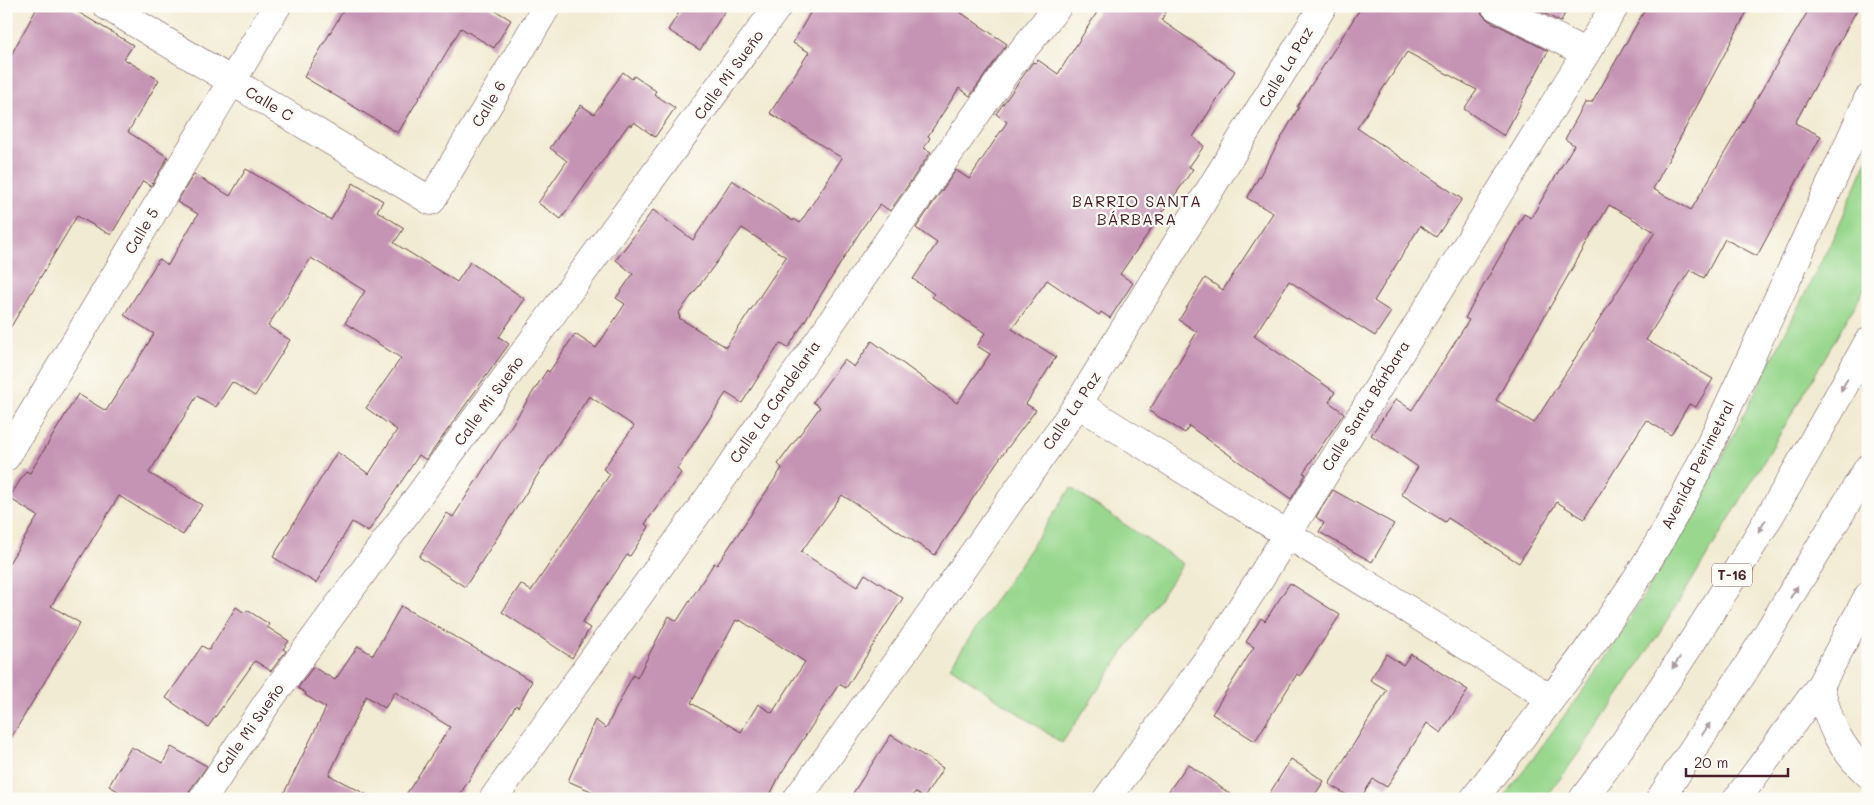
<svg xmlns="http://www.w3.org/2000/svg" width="1874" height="805" viewBox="0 0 1874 805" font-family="Mali,sans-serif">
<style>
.grass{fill:#98d78d;stroke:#717b5c}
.building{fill:#c593b3;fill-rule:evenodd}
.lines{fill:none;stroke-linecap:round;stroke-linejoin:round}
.street-casing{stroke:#633e44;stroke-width:29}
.highway-casing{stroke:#633e44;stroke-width:29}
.street{stroke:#fff;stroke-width:28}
.highway{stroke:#fff;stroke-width:28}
.oneway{fill:#ae9aa0}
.labels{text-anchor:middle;stroke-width:4.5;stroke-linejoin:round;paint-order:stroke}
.shield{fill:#fdfcf7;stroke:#806168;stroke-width:1}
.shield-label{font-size:14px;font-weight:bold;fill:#4a1f2b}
.street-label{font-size:15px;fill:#4a1f2b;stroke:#fdfcf7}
.neighbourhood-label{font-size:16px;letter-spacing:1px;fill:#4a1f2b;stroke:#fdfcf7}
</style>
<rect width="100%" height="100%" fill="#fdfcf7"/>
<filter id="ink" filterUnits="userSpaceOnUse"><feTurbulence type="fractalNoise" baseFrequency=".02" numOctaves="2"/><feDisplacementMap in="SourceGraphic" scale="10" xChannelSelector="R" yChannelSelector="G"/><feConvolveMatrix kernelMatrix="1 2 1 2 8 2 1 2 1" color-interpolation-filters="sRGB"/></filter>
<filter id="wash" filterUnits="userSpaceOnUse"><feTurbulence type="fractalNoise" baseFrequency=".0096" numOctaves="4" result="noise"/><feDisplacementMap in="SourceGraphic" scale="20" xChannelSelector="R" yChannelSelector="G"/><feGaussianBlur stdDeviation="1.12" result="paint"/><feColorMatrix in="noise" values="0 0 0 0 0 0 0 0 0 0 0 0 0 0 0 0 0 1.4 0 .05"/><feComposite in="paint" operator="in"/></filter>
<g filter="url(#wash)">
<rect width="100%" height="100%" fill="#f2ebd3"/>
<g class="grass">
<path d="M1868 158V282L1857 302C1803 396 1748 489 1691 582 1645 656 1598 729 1545 799H1503L1589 682 1674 548 1718 466 1836 232Z"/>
<path d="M1071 488 1183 564 1062 743 950 667Z"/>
</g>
<g id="blocks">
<g class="building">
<path d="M38 6H68L133 45 124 59 159 80 128 132 168 157 151 186 143 181 111 235 77 216 6 335V64Z"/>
<path d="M346 6H488L511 20 494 48 461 28 398 133 304 77Z"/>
<path d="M683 6H728L700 50 668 30Z"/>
<path d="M814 6H951L1007 44 970 96 959 88 928 136 930 138 924 148 931 152 890 211 880 204 863 227 788 348 780 343 742 403 726 393 677 469 681 473 645 524 649 527 630 556 627 555 582 623 590 628 572 658 502 612 521 584 531 591 610 474 603 469 634 426 589 396 465 587 419 557 447 513 453 517 547 370 549 372 575 334 596 348 625 304 616 298 633 274 616 260 653 210 693 240 732 180 793 221 794 219 800 223 842 158 770 113 809 52 793 43ZM742 228 786 257 726 347 679 318 680 316 678 314Z"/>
<path d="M1101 6H1170L1161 20 1235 71 1193 137 1204 146 1189 167 1193 169 1120 274 1133 283 1110 318 1101 312 1099 315 1047 280 1012 329 1056 357 1026 404 1036 410 997 462 935 555 842 495 801 552 857 587 865 574 903 598 846 688 839 684 780 775 768 799H609L568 781 595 720 606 728 633 675 637 678 669 616 677 621 714 563 717 565 782 468 778 464 820 407 813 402 844 360 854 367 872 341 957 403 990 354 977 346 985 333 932 297 934 294 913 279 937 243 916 228 956 170 969 179 1007 122 996 114 1033 62 1035 63 1038 60 1058 74ZM736 620 739 622 740 620 805 662 772 713 758 704 741 732 691 703Z"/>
<path d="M1362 6H1479L1482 14 1488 20 1548 51 1504 136 1464 109 1477 90 1407 52 1357 128 1462 199 1436 237 1420 226 1374 301 1391 312 1375 336 1289 281 1254 336 1335 392 1329 402 1344 413 1303 473 1306 474 1291 499 1189 426 1185 433 1149 411 1197 332 1179 320 1205 278 1223 290 1273 213 1247 198 1299 107H1297Z"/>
<path d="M1530 6H1568L1561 22Z"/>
<path d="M1647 6H1750L1653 189 1691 210 1811 6H1859L1795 123 1821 136 1757 256 1725 239 1704 278 1690 270 1646 340 1713 379 1696 407 1689 404 1671 435 1646 420 1584 519 1557 502 1519 563 1448 518 1445 522 1401 494 1418 467 1371 435 1396 399 1412 410 1469 320 1465 318 1524 214 1531 218 1574 145 1565 139 1585 103H1592ZM1609 205 1655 232 1534 423 1496 400Z"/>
<path d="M623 72 632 79 634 76 656 91 654 94 675 108 655 137 634 122 632 126 629 124 561 219 538 203 567 161 550 148 581 105 594 114Z"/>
<path d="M246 169 331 220 353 183 383 201 377 211 404 228 394 243 457 282 470 262 525 299 499 337 509 344 426 460 419 455 368 532 352 522 316 583 273 557 337 452 369 474 397 430 366 408 401 358 345 323 365 291 311 258 268 326 290 340 255 396 232 382 216 407 197 396 149 473 202 505 183 535 119 496 51 606 80 623 6 746V568L38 516 9 498 26 471 30 473 78 394 106 411 154 334 124 315 159 259 168 265 198 214 177 202 194 174 230 196Z"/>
<path d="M1333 490 1394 524 1372 562 1319 532 1324 523 1316 517Z"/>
<path d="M1290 583 1340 615 1300 676 1297 674 1255 741 1212 714 1254 647 1246 642 1261 618 1265 621Z"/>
<path d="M401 606 532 681 518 707 516 705 457 799H403L450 727 395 692 385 708 366 696 329 775 375 799H281L326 708 305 695 306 693 298 688 313 667 335 680 358 646 373 655Z"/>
<path d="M236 607 245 613 247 610 269 624 267 627 289 641 283 649 286 651 271 671 255 661 208 727 166 698 202 646 209 650Z"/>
<path d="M1386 654 1403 665 1411 654 1468 690 1441 733 1427 723 1387 787 1373 779 1360 799H1353L1329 784 1387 690 1370 680Z"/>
<path d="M891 735 943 768 924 798 915 792 911 799H849Z"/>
<path d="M131 747 163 763 171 747 207 766 190 790 187 799H132L109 786Z"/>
<path d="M1291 759 1324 781 1312 799H1266Z"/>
<path d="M1188 764 1237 799H1163Z"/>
</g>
</g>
</g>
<g filter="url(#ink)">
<use href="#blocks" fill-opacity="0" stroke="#633e44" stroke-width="1"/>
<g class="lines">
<defs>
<g id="street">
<path d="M107 6 431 201 547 6"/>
<path d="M1495 6 1586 53"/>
<path d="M1078 404 1550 698"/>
<path d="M6 457 277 6"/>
<path d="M1820 686C1830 725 1837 745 1868 774"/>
<path d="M203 799 267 703 778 6"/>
<path d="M493 799 722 479 1010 66 1058 6"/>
<path d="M797 799 909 645 1078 404 1323 6"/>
<path d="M1107 799 1213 652 1259 580 1615 6"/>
<path d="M1474 799C1531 724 1592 650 1642 570 1687 499 1721 422 1756 346 1794 264 1833 182 1868 99"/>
<path d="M1737 799 1820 686 1868 596"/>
</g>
<g id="highway">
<path d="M1583 799C1690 656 1783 499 1868 342"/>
<path d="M1660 799 1745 670 1868 468"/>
</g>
</defs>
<use href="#street" class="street-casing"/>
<use href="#highway" class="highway-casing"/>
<use href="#street" class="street"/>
<use href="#highway" class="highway"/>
</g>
<defs><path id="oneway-solid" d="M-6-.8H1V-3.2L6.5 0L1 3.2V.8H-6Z" transform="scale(1.25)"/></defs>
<g class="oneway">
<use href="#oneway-solid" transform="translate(1844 385) rotate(119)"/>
<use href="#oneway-solid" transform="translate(1762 526) rotate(122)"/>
<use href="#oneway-solid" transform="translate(1794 592) rotate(-58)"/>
<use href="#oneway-solid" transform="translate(1676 663) rotate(124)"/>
<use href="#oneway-solid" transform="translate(1706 729) rotate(-56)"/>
</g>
</g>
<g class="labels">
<rect class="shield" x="1712" y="563.5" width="40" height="23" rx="4"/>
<g class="shield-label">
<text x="1732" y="580">T-16</text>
</g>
<g class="street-label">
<text transform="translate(1286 67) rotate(-59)" y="5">Calle La Paz</text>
<text transform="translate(729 75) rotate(-54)" y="5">Calle Mi Sueño</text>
<text transform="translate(269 104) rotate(31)" y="5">Calle C</text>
<text transform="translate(489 104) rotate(-59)" y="5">Calle 6</text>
<text transform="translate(142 231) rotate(-59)" y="5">Calle 5</text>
<text transform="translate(489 401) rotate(-54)" y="5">Calle Mi Sueño</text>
<text transform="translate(775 402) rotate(-55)" y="5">Calle La Candelaria</text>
<text transform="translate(1366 406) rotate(-58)" y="5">Calle Santa Bárbara</text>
<text transform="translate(1072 411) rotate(-56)" y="5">Calle La Paz</text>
<text transform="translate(1698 465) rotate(-63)" y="5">Avenida Perimetral</text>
<text transform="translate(250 729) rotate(-55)" y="5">Calle Mi Sueño</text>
</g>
<g class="neighbourhood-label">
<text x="1137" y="207">BARRIO SANTA<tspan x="1137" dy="18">BÁRBARA</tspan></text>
</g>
</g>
<rect width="1874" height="805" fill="none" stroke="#fdfcf7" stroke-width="25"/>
<path d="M1686 768v8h102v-8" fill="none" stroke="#4a1f2b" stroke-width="2.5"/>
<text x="1694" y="768" font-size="15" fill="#4a1f2b" stroke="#fdfcf7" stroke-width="4" paint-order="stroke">20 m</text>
</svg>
